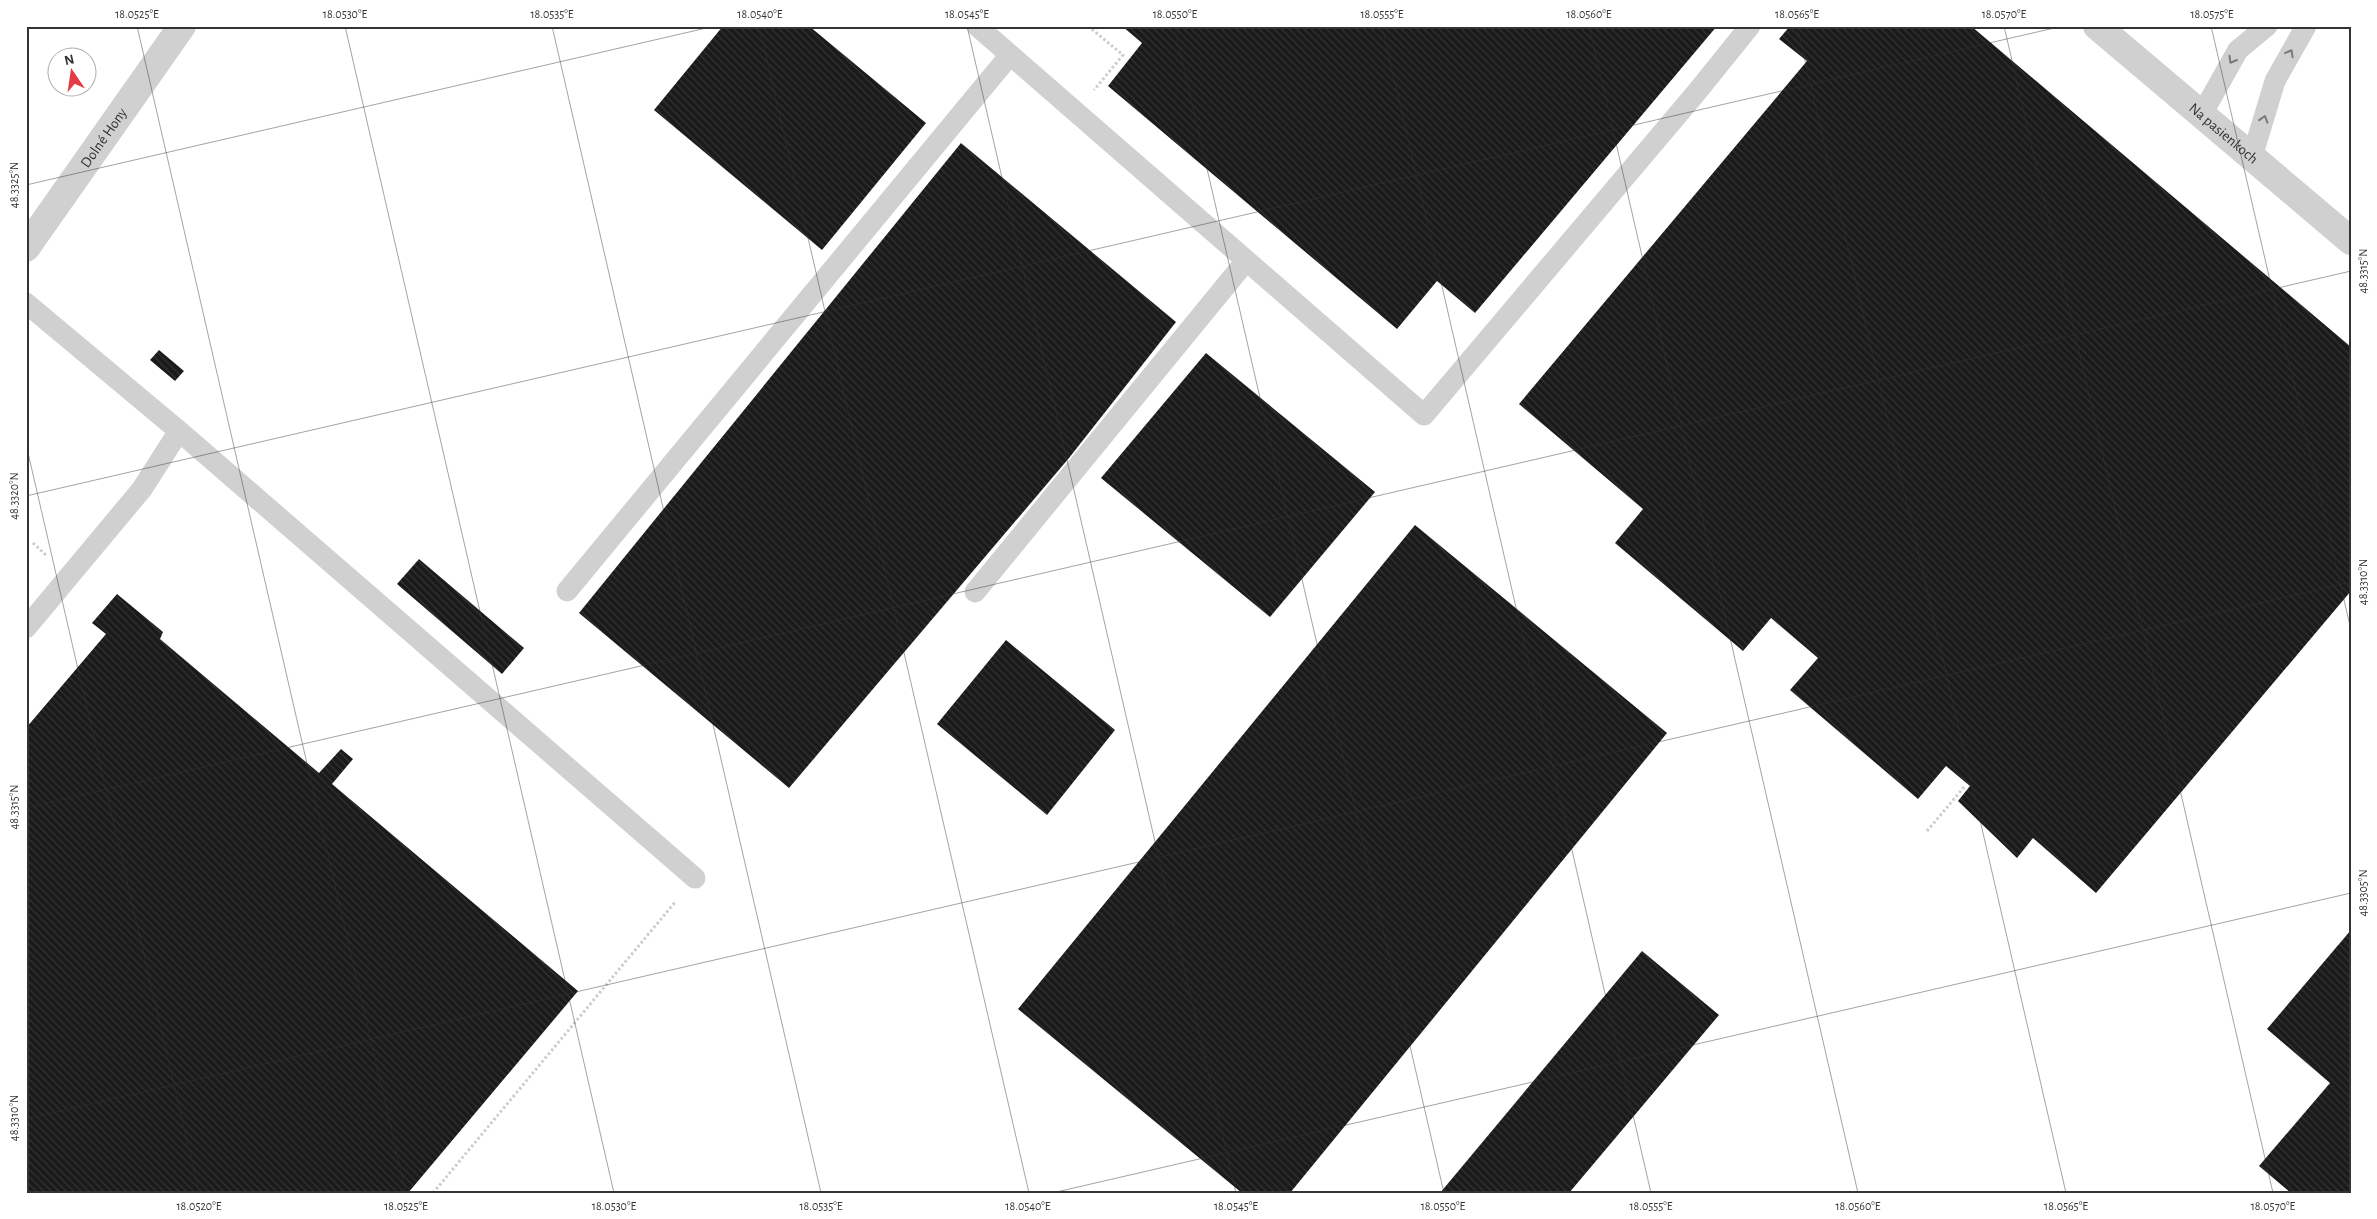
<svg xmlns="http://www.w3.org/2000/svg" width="2377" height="1219" viewBox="0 0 2377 1219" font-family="'Alegreya Sans',sans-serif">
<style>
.building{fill:url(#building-back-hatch)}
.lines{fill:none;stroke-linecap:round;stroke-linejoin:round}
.path{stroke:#cdcdcd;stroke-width:3;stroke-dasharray:2.5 2.5;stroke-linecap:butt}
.lane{stroke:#d0d0d0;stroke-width:21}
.street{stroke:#d0d0d0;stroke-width:28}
.oneway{stroke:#7a7a7a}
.ticks{fill:none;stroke:#333;stroke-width:1;stroke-opacity:0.45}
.labels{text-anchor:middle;stroke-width:5;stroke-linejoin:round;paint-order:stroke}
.street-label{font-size:15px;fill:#333;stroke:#fff}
.neatline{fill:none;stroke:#333;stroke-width:2}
.ticks-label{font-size:12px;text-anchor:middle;fill:#333}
</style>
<defs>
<pattern id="building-back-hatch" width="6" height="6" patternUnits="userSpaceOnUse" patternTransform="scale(1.25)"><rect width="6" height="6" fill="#1a1a1a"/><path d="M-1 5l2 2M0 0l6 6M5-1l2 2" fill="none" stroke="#333"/></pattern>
</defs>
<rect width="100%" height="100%" fill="#fff"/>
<g class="building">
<path d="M723 26H809L926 123 822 250 654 110Z"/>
<path d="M1122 26H1717L1475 313 1437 281 1397 329 1108 86 1142 43Z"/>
<path d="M1790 26H1971L2351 347V591L2096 893 2033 838 2017 858 1958 801 1970 786 1946 766 1918 799 1790 690 1818 658 1771 618 1743 651 1615 543 1643 509 1519 404 1807 61 1779 39Z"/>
<path d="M961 143 1176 322 1069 458 789 788 579 613Z"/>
<path d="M159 350 184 371 175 381 150 360Z"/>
<path d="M1206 353 1375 492 1270 617 1101 478Z"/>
<path d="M1415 525 1667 733 1290 1193H1242L1018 1009Z"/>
<path d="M419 559 524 648 502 674 397 584Z"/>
<path d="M117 594 163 632 160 639 319 773 341 749 353 759 332 784 578 991 408 1193H26V728L106 634 92 623Z"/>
<path d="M1006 640 1115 730 1047 815 937 724Z"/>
<path d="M2351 930V1193H2291L2259 1166 2330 1083 2267 1029Z"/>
<path d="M1642 951 1719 1015 1569 1193H1440Z"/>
</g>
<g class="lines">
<g class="path">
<path d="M1088 26 1123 55 1094 90"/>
<path d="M33 543 47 556"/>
<path d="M1927 831 1965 786"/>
<path d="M433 1193 676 901"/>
</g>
<g class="lane">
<path d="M977 26 1424 415 1696 93 1750 26"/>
<path d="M2202 114 2238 50 2267 26"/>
<path d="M2252 157 2275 81 2306 26"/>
<path d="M26 303 179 431 142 489 26 628"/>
<path d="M179 431 695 878"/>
<path d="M567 591 1010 55"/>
<path d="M975 592 1246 261"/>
</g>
<g class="street">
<path id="s1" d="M2097 26 2351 241"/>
<path id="s2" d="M26 248 182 26"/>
</g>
</g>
<defs><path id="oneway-chevron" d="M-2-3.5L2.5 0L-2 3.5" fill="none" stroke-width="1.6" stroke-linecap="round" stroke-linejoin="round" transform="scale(1.25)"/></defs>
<g class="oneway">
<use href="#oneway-chevron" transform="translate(2290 53) rotate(-61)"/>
<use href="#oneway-chevron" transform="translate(2232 60) rotate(120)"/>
<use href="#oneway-chevron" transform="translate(2264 119) rotate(-73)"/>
</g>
<path class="ticks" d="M137 26 406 1193M345 26 614 1193M552 26 821 1193M759 26 1029 1193M967 26 1236 1193M1174 26 1444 1193M1382 26 1651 1193M1589 26 1858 1193M1797 26 2066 1193M2004 26 2273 1193M2211 26 2351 630M26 185 715 26M26 444 199 1193M26 496 2063 26M26 808 2351 271M26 1119 2351 582M1052 1193 2351 893"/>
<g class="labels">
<g class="street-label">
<text dy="5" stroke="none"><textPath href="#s1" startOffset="166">Na pasienkoch</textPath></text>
<text dy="5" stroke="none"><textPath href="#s2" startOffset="135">Dolné Hony</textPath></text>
</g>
</g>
<rect width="2377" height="1219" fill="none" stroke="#ffffff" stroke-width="55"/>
<g transform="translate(72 72) rotate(347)"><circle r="24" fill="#ffffff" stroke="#adadad"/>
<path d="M0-4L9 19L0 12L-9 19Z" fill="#e63946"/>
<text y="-8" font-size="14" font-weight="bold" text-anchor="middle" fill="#333333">N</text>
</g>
<rect x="28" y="28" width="2322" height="1164" class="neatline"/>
<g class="ticks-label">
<text x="137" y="18">18.0525°E</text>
<text x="345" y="18">18.0530°E</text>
<text x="552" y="18">18.0535°E</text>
<text x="760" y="18">18.0540°E</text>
<text x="967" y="18">18.0545°E</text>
<text x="1175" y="18">18.0550°E</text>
<text x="1382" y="18">18.0555°E</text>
<text x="1589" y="18">18.0560°E</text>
<text x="1797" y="18">18.0565°E</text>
<text x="2004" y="18">18.0570°E</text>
<text x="2212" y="18">18.0575°E</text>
<text transform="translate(14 185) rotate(-90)" y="4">48.3325°N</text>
<text transform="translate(2363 271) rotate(-90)" y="4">48.3315°N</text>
<text transform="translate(14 496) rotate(-90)" y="4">48.3320°N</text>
<text transform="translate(2363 582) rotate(-90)" y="4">48.3310°N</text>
<text transform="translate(14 807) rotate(-90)" y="4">48.3315°N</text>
<text transform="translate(2363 893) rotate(-90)" y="4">48.3305°N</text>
<text transform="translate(14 1118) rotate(-90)" y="4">48.3310°N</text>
<text x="199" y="1210">18.0520°E</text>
<text x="406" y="1210">18.0525°E</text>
<text x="614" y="1210">18.0530°E</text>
<text x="821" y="1210">18.0535°E</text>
<text x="1028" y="1210">18.0540°E</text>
<text x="1236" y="1210">18.0545°E</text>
<text x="1443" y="1210">18.0550°E</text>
<text x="1651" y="1210">18.0555°E</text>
<text x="1858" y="1210">18.0560°E</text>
<text x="2066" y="1210">18.0565°E</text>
<text x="2273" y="1210">18.0570°E</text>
</g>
</svg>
